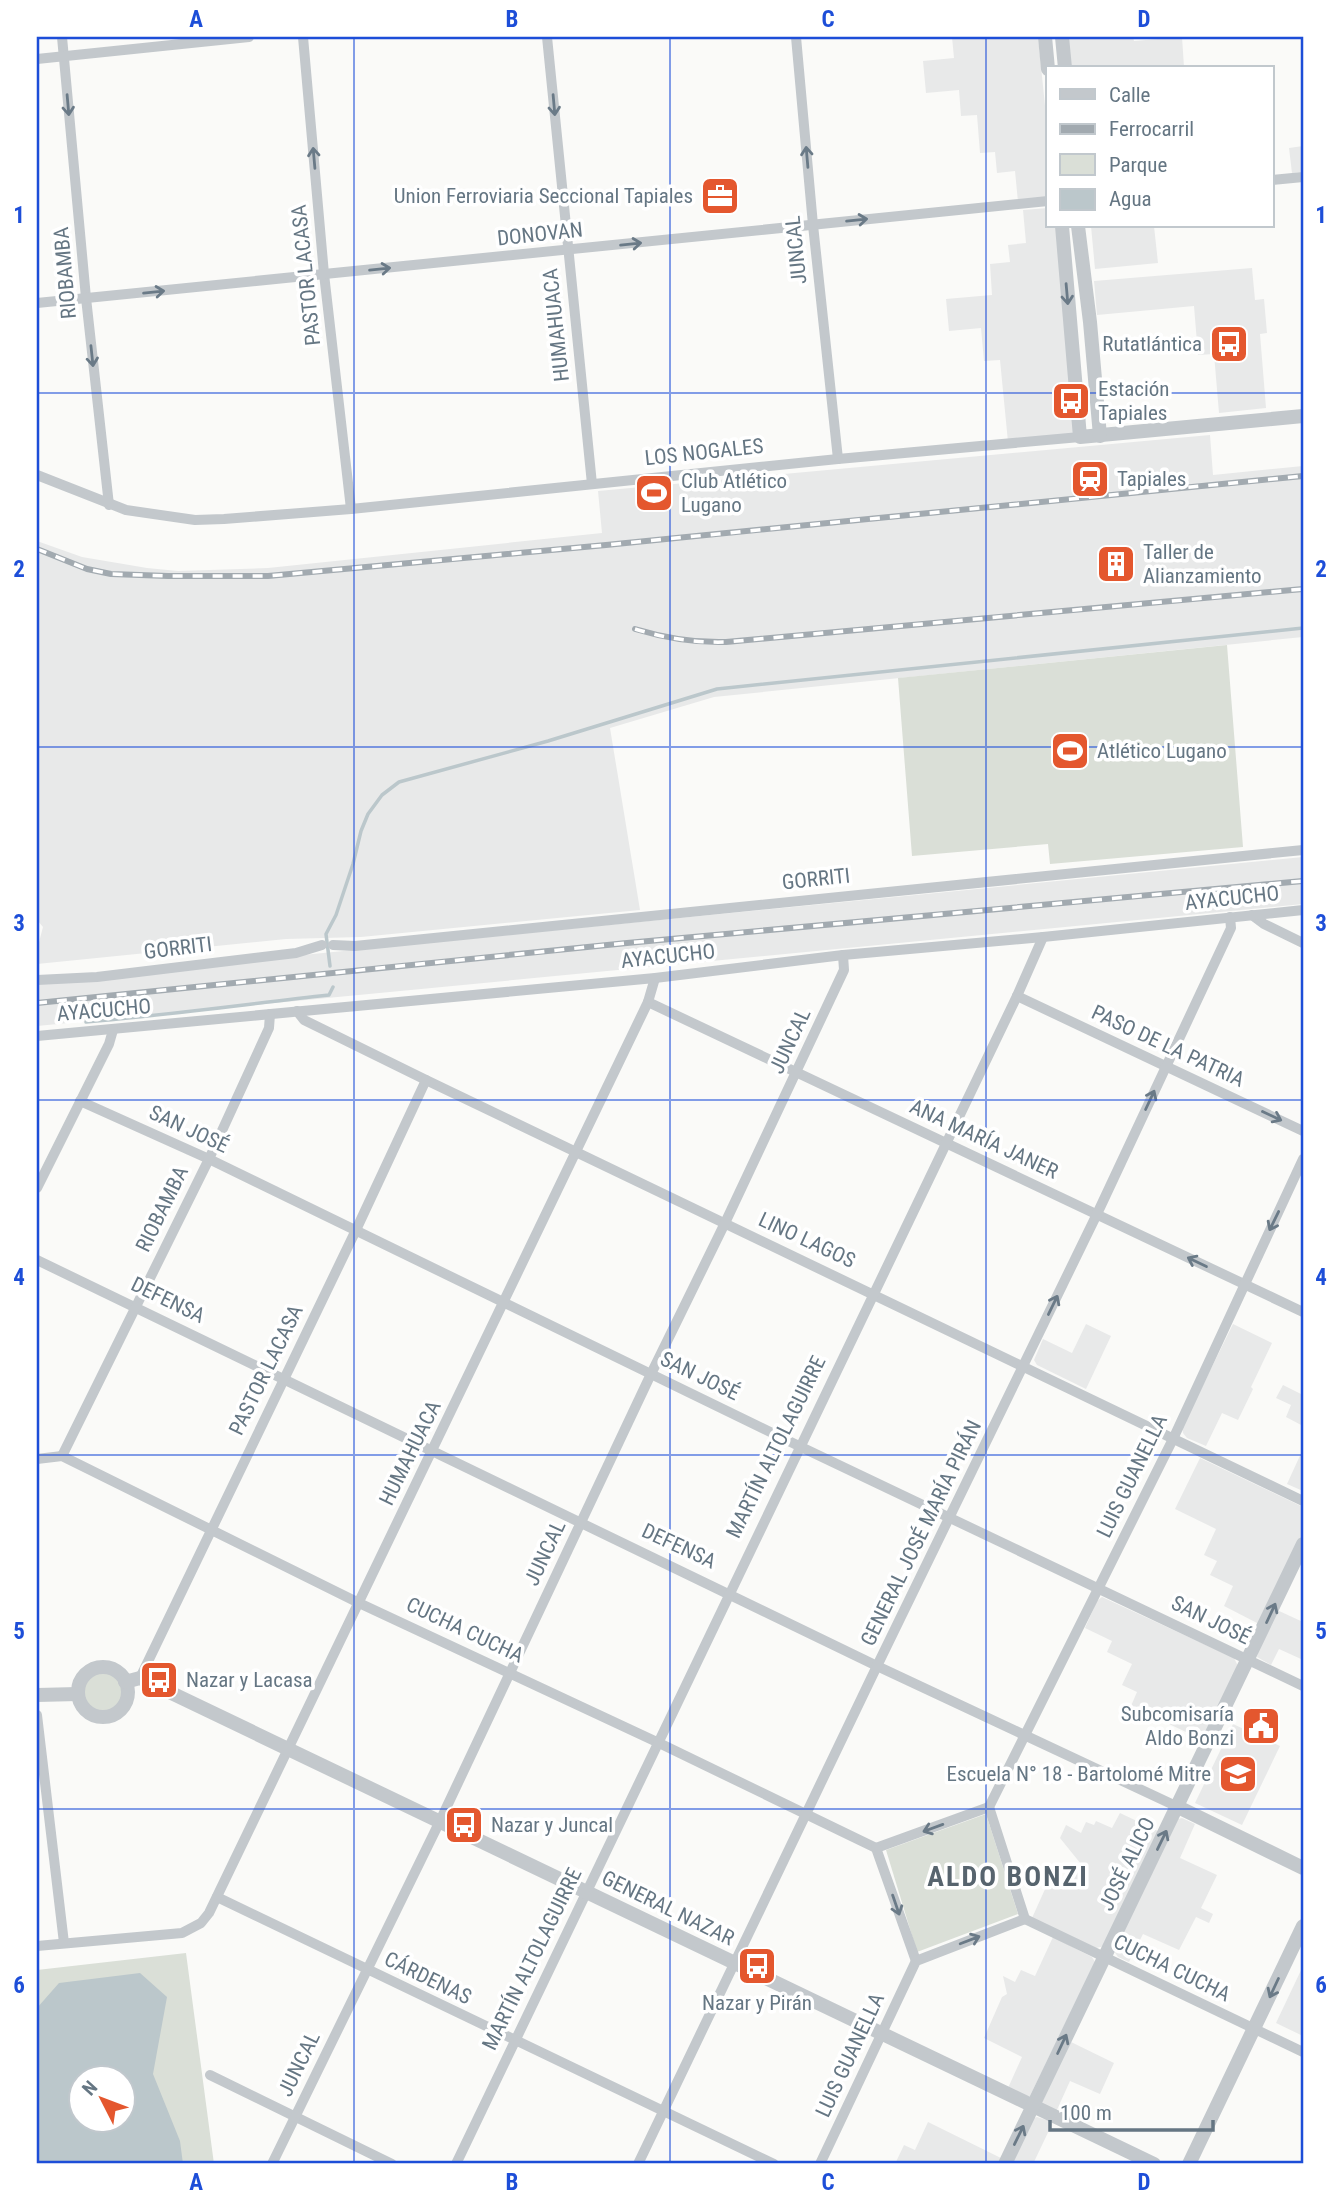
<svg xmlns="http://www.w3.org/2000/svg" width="1340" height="2201" viewBox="0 0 1340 2201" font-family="'Roboto Condensed',sans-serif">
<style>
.built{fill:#e8e9e9}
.green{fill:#dadfd7;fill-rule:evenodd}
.water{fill:#bbc7cb;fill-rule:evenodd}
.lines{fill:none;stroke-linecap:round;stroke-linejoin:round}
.stream{stroke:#bbc7cb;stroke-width:3.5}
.minor{stroke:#c3c8cc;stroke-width:10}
.tertiary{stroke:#c3c8cc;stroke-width:14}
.rail-casing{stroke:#a2aab0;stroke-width:6}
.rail{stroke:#fff;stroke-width:3.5;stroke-dasharray:10;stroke-linecap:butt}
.oneway{stroke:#6a7a87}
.grid{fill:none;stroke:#1d4ed8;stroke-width:2;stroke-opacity:0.55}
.labels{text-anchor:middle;stroke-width:7;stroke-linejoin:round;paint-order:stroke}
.poi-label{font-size:21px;fill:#657683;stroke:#fff;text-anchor:start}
.street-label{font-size:21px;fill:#657683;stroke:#fff}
.district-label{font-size:28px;font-weight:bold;letter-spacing:2px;fill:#57646e;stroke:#fff}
.neatline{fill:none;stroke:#1d4ed8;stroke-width:2.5}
.grid-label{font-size:23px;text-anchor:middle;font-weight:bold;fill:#1d4ed8}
</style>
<rect width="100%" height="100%" fill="#fafaf8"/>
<g class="built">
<path d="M952 37H1038L1048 135V197L1018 202 1015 171 997 173 995 152 980 153 977 115 961 116 959 90 926 93 923 61 954 58Z"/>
<path d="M1066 37H1133L1134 41 1182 37 1184 67 1069 68Z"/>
<path d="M1303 146V172L1292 173 1289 148Z"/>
<path d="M1048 208V226H1056L1076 426 1072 434 1008 442 1000 360 984 361 981 328 949 331 946 299 992 295 990 264 1010 262 1008 245 1026 243 1023 210Z"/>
<path d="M1091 226H1154L1158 263 1095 269Z"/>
<path d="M1252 268 1255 300 1264 299 1267 333 1260 334 1266 408 1219 413 1214 354 1198 355 1194 306 1097 315 1094 281Z"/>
<path d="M1210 435 1213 475 1303 466V637L714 697 610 728 640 910 361 937 286 939 37 964 38 946 43 927 37 920V541L82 557 147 568 178 571 268 568 602 533 598 491Z"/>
<path d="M1303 857V904L37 1026V981Z"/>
<path d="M1086 1324 1111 1336 1086 1389 1037 1365 1034 1360 1043 1339 1072 1353Z"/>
<path d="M1233 1324 1272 1343 1251 1387 1253 1389 1238 1420 1222 1413 1206 1446 1187 1438 1183 1433 1182 1428Z"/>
<path d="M1283 1385 1303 1395V1426L1286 1417 1291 1405 1276 1398Z"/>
<path d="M1303 1449V1491L1287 1484Z"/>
<path d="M1200 1458 1303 1507V1533L1259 1624 1224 1606 1233 1586 1210 1575 1217 1561 1204 1555 1216 1529 1175 1509Z"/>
<path d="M1102 1597 1234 1658 1239 1668 1205 1741 1131 1706 1137 1692 1122 1685 1132 1664 1107 1652 1112 1641 1085 1628 1097 1601Z"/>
<path d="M1277 1610 1303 1622V1654L1301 1659 1279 1649 1271 1665 1257 1657 1258 1652Z"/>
<path d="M1233 1724 1280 1746 1242 1825 1195 1803Z"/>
<path d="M1120 1813 1160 1832 1105 1946 1096 1948 1032 1918 1046 1887 1075 1877 1081 1864 1060 1838 1066 1825 1081 1833 1086 1822 1094 1825 1096 1821 1112 1828Z"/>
<path d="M1182 1818 1195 1824 1180 1858 1217 1875 1201 1908 1213 1914 1209 1923 1196 1917 1179 1950 1143 1934 1129 1962 1118 1957 1114 1951 1178 1819Z"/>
<path d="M1053 1937 1092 1957 1095 1962 1030 2096 1027 2097 1008 2088 1022 2057 984 2038 1002 1997 1007 1994 1003 1976 1015 1982 1021 1970 1035 1976Z"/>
<path d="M1303 1966V2036L1276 2023Z"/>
<path d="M1069 2041 1114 2063 1100 2094 1070 2081 1056 2112 1042 2103Z"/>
<path d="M1037 2117 1053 2122 1033 2164H1011L1034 2118Z"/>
<path d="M928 2122 1003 2159 1000 2164H895L904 2145 915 2150Z"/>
</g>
<g class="green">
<path d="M1227 645 1243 847 1050 864 1048 844 912 856 898 678Z"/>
<circle cx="102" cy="1692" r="20"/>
<path d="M986 1814 1018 1914 917 1952 886 1850Z"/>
<path d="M186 1953 214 2164H37V1970ZM80 2078H122V2120H80Z"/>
</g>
<path class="water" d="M140 1973 167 1997 153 2074 180 2141 183 2164H37V2008L59 1983ZM80 2078H122V2120H80Z"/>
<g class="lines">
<g class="stream">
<path d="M330 966 326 934 336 915 353 864 361 831 368 814 382 795 399 782 548 741 717 689 1303 628"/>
<path d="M86 1022C168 1015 248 1004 329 995L333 987"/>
</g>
<g class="minor">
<path d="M62 37 86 298 109 505"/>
<path d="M303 37 324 274 351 509"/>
<path d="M547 37 592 484"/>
<path d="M796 37 813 225 838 459"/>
<path d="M37 59 249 37"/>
<path d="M1272 180 1303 177"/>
<path d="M37 303 1048 201"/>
<path d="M37 475 126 510 195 520 224 519 351 509 838 459 1080 437"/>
<path d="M1252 915 1264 924 1303 943"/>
<path d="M333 945 355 946 1303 850"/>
<path d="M37 980 97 977 296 953 322 945"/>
<path d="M1017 996 1303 1131"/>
<path d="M648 1002 1303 1312"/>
<path d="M297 1011 304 1020 426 1080 1303 1501"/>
<path d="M37 1036 655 978 843 955 1043 937 1303 910"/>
<path d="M80 1101 209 1159 801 1447 1303 1686"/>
<path d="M37 1188 109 1044 113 1030"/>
<path d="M37 1260 877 1666 1178 1807"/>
<path d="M62 1456 209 1159 269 1028 270 1014"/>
<path d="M37 1459 62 1456 359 1603 659 1743 876 1848"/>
<path d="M140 1678 356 1230 426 1080"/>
<path d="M37 1715 64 1943"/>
<path d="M989 1807 1025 1919"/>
<path d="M876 1848 989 1807 1173 1439 1303 1159"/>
<path d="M876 1848 916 1961"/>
<path d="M217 1897 774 2164"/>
<path d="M1025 1919 1303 2052"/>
<path d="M37 1946 182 1933 201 1923 209 1913 648 1002 655 978"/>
<path d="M210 2075 392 2164"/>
<path d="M272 2164 440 1821 651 1374 725 1223 844 970 843 955"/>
<path d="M456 2164 1017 996 1043 937"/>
<path d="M638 2164 877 1666 1097 1214 1231 928 1230 917"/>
<path d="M820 2164 916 1961 1025 1919"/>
</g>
<g class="tertiary">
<path d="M1045 37 1048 69"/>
<path d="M1062 37 1065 68"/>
<path d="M1062 226 1080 437 1303 416"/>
<path d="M1078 226 1090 322 1100 436"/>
<circle cx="103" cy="1692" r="25"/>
<path d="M125 1682 140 1678 1154 2164"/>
<path d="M37 1695 78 1694"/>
<path d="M1178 1807 1303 1868"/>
<path d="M1005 2164 1303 1544"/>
<path d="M1189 2164 1303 1926"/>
</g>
<defs>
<g id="rail">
<path d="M37 549 87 569 111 574 168 576H268L606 545 1303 476"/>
<path d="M635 629C665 638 694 643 726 642L1303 589"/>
<path d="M37 1003 627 943 1303 881"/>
</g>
</defs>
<use href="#rail" class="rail-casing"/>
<use href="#rail" class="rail"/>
</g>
<defs><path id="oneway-shaft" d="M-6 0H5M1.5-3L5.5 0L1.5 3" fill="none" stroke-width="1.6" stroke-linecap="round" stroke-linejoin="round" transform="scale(1.75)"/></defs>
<g class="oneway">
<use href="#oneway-shaft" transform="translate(68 105) rotate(85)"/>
<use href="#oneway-shaft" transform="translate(554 105) rotate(85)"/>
<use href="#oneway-shaft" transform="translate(807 157) rotate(-95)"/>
<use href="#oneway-shaft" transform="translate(314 158) rotate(-95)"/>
<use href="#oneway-shaft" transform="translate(857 220) rotate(-6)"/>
<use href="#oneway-shaft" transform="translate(631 244) rotate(-6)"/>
<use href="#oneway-shaft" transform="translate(380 269) rotate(-6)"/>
<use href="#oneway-shaft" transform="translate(154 292) rotate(-6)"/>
<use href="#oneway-shaft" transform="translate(1067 294) rotate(85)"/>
<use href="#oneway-shaft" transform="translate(92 356) rotate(84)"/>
<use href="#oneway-shaft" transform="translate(1150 1100) rotate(-65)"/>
<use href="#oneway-shaft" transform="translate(1272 1116) rotate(25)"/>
<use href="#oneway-shaft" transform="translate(1274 1221) rotate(116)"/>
<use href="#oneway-shaft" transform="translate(1197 1262) rotate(-154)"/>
<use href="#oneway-shaft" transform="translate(1053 1305) rotate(-64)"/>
<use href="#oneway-shaft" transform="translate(1271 1613) rotate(-65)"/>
<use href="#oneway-shaft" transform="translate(933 1828) rotate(160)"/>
<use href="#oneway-shaft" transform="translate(1162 1840) rotate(-64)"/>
<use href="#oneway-shaft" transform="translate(896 1905) rotate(71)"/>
<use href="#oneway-shaft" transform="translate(970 1940) rotate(-21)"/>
<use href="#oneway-shaft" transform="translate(1274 1988) rotate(115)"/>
<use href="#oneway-shaft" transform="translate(1062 2044) rotate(-65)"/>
<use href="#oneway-shaft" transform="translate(1019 2135) rotate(-64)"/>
</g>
<path class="grid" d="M354 37V2164M670 37V2164M986 37V2164M37 393H1303M37 747H1303M37 1100H1303M37 1455H1303M37 1809H1303"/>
<defs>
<symbol id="office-square" viewBox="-11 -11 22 22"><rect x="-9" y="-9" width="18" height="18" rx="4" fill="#e4572e" stroke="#fff"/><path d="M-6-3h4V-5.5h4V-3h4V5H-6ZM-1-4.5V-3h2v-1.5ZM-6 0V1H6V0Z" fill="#fff"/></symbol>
<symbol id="bus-square" viewBox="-11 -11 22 22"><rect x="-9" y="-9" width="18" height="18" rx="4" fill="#e4572e" stroke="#fff"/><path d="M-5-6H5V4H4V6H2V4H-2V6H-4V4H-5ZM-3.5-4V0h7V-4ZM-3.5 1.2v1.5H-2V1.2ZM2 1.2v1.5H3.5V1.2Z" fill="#fff"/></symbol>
<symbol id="station-square" viewBox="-11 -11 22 22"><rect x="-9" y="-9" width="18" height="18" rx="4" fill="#e4572e" stroke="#fff"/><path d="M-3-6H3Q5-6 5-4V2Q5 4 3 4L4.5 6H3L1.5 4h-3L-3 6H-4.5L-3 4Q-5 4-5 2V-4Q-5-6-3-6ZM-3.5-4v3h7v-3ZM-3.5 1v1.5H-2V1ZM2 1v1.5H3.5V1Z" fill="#fff"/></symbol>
<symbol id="stadium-square" viewBox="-11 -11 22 22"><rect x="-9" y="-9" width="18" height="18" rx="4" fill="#e4572e" stroke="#fff"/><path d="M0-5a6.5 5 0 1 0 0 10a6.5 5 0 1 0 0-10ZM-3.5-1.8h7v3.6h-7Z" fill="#fff"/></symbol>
<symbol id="building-square" viewBox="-11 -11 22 22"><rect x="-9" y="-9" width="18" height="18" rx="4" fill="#e4572e" stroke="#fff"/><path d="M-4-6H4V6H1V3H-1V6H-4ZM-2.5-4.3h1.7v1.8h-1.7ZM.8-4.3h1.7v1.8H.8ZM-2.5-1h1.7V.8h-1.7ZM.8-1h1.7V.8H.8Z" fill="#fff"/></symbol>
<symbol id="civic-square" viewBox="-11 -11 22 22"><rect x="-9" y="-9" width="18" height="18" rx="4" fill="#e4572e" stroke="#fff"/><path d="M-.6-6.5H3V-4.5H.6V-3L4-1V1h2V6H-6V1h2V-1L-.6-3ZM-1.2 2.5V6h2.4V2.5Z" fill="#fff"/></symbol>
<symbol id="school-square" viewBox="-11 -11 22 22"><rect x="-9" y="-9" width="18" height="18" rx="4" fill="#e4572e" stroke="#fff"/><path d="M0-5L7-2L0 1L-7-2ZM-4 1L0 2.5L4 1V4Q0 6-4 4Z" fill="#fff"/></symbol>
</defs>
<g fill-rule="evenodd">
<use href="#office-square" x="698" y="174" width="44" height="44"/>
<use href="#bus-square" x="1207" y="322" width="44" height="44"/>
<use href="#bus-square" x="1049" y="379" width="44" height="44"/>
<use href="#station-square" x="1068" y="457" width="44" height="44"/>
<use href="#stadium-square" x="632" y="471" width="44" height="44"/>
<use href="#building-square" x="1094" y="542" width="44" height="44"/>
<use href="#stadium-square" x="1048" y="729" width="44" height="44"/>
<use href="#bus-square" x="137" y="1658" width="44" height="44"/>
<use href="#civic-square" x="1239" y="1704" width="44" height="44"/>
<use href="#school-square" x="1216" y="1752" width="44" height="44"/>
<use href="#bus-square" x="442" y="1803" width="44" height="44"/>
<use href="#bus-square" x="735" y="1944" width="44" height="44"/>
</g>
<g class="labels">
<g class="poi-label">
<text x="693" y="203" text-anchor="end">Union Ferroviaria Seccional Tapiales</text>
<text x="1202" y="351" text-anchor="end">Rutatlántica</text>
<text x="1098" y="396">Estación<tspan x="1098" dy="24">Tapiales</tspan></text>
<text x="1117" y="486">Tapiales</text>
<text x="681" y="488">Club Atlético<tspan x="681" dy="24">Lugano</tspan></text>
<text x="1143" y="559">Taller de<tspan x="1143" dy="24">Alianzamiento</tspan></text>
<text x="1097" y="758">Atlético Lugano</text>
<text x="186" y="1687">Nazar y Lacasa</text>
<text x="1234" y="1721" text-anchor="end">Subcomisaría<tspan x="1234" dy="24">Aldo Bonzi</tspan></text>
<text x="1211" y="1781" text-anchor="end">Escuela N° 18 - Bartolomé Mitre</text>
<text x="491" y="1832">Nazar y Juncal</text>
<text x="757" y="2010" text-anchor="middle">Nazar y Pirán</text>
</g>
<g class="street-label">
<text transform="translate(540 234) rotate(-6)" y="7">DONOVAN</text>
<text transform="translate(796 250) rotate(-96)" y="7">JUNCAL</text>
<text transform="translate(65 273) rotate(-95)" y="7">RIOBAMBA</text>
<text transform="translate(306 275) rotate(-96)" y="7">PASTOR LACASA</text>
<text transform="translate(556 325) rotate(-96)" y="7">HUMAHUACA</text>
<text transform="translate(704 452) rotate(-6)" y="7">LOS NOGALES</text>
<text transform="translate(816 879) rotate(-6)" y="7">GORRITI</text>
<text transform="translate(1232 898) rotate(-6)" y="7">AYACUCHO</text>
<text transform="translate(178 948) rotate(-7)" y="7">GORRITI</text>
<text transform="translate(668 956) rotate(-6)" y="7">AYACUCHO</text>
<text transform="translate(104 1010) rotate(-5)" y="7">AYACUCHO</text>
<text transform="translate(790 1041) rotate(-65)" y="7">JUNCAL</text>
<text transform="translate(1168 1046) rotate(25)" y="7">PASO DE LA PATRIA</text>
<text transform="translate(189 1129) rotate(25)" y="7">SAN JOSÉ</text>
<text transform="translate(984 1139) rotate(25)" y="7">ANA MARÍA JANER</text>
<text transform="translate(162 1209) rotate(-64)" y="7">RIOBAMBA</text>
<text transform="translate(807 1240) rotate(25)" y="7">LINO LAGOS</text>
<text transform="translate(168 1300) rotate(26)" y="7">DEFENSA</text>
<text transform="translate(266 1370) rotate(-64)" y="7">PASTOR LACASA</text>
<text transform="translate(700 1376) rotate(26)" y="7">SAN JOSÉ</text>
<text transform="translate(776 1447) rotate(-64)" y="7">MARTÍN ALTOLAGUIRRE</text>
<text transform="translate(410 1453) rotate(-64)" y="7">HUMAHUACA</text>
<text transform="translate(1132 1476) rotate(-64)" y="7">LUIS GUANELLA</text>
<text transform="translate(921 1533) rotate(-64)" y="7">GENERAL JOSÉ MARÍA PIRÁN</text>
<text transform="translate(679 1546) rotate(25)" y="7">DEFENSA</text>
<text transform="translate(545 1553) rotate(-65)" y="7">JUNCAL</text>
<text transform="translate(1211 1620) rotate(26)" y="7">SAN JOSÉ</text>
<text transform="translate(465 1630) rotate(25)" y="7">CUCHA CUCHA</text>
<text transform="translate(1127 1864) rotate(-64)" y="7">JOSÉ ALICO</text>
<text transform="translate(668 1908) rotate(26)" y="7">GENERAL NAZAR</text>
<text transform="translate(532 1959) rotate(-64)" y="7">MARTÍN ALTOLAGUIRRE</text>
<text transform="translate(1172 1968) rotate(26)" y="7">CUCHA CUCHA</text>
<text transform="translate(428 1978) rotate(26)" y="7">CÁRDENAS</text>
<text transform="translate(850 2055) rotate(-65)" y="7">LUIS GUANELLA</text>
<text transform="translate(299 2064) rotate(-64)" y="7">JUNCAL</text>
</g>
<g class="district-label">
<text x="1008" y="1886">ALDO BONZI</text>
</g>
</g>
<rect width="1340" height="2201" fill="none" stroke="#ffffff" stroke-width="77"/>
<rect x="1046" y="66" width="228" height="161" fill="#ffffff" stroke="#c1c8cd" stroke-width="2"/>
<rect x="1060" y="89" width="35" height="10" fill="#c3c8cc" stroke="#c1c8cd" stroke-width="2"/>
<text x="1109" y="102" font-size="21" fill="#657683">Calle</text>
<rect x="1060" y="124" width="35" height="10" fill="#a2aab0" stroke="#c1c8cd" stroke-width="2"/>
<text x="1109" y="136" font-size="21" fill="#657683">Ferrocarril</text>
<rect x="1060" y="154" width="35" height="21" fill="#dadfd7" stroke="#c1c8cd" stroke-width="2"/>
<text x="1109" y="172" font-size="21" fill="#657683">Parque</text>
<rect x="1060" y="189" width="35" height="21" fill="#bbc7cb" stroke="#c1c8cd" stroke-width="2"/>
<text x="1109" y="206" font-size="21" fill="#657683">Agua</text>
<g transform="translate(102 2099) rotate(312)"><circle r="33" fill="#ffffff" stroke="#c1c8cd" stroke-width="2"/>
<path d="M0-5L12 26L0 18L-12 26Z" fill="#e4572e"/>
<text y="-10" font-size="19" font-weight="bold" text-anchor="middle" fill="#657683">N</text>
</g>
<path d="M1050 2120v10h163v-10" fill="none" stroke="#657683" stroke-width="3.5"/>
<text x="1060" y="2120" font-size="21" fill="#657683" stroke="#ffffff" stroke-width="5" paint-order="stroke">100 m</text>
<rect x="38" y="38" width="1264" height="2124" class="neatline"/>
<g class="grid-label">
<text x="196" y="27">A</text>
<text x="512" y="27">B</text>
<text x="828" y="27">C</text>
<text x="1144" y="27">D</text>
<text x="19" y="223">1</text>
<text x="1321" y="223">1</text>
<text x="19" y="577">2</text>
<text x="1321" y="577">2</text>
<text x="19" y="931">3</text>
<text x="1321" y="931">3</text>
<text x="19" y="1285">4</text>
<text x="1321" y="1285">4</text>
<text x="19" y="1639">5</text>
<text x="1321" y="1639">5</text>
<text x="19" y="1993">6</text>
<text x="1321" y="1993">6</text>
<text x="196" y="2190">A</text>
<text x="512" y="2190">B</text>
<text x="828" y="2190">C</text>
<text x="1144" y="2190">D</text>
</g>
</svg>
